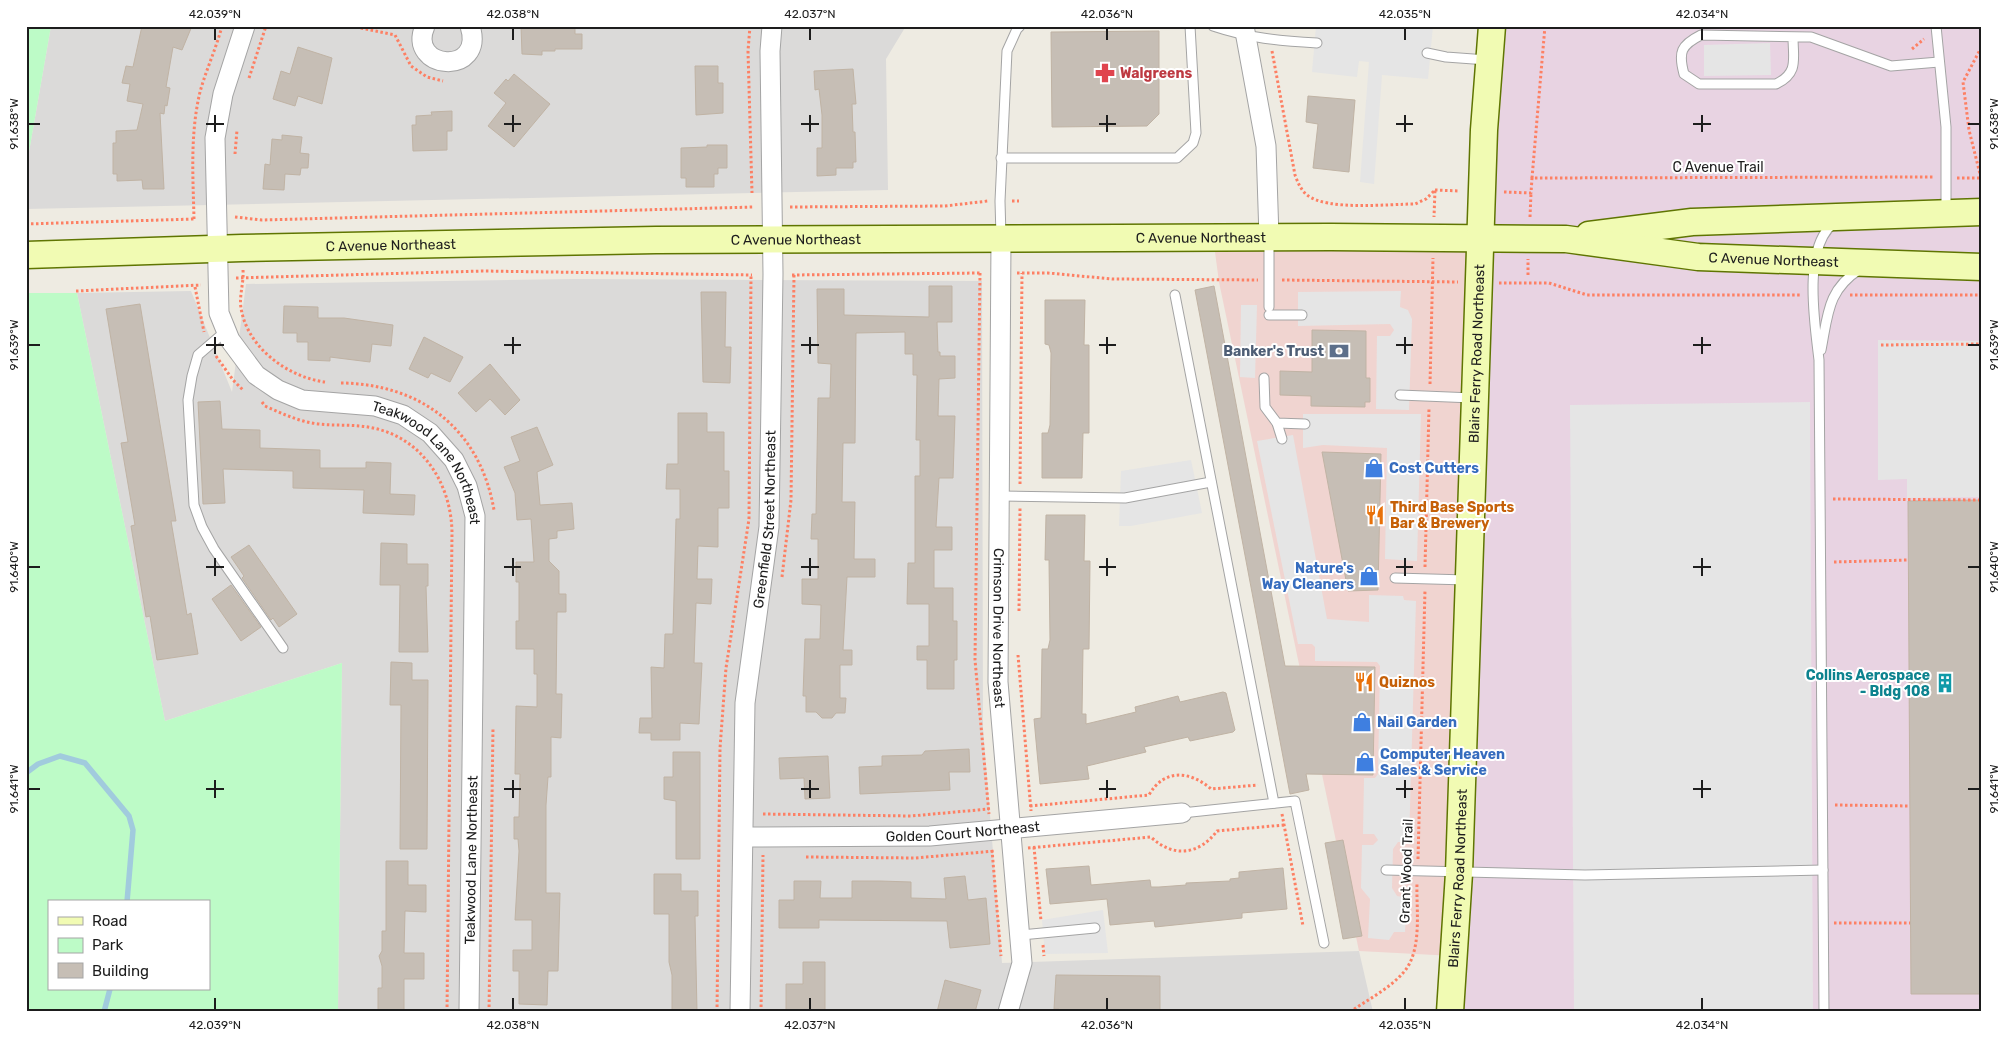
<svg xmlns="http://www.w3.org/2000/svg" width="2008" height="1038" viewBox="0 0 2008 1038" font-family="Rubik,sans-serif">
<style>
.residential{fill:#dbdad9}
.commercial{fill:#f0d4d0}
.industrial{fill:#e8d3e2}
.park{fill:#bdfbc7;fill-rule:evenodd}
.parking{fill:#e5e5e5}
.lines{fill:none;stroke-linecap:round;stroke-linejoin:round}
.stream{stroke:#a1cbdd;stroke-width:5.5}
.building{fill:#c6beb5;stroke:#c0b3a4}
.service-casing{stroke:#a4a4a4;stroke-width:11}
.minor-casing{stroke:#a4a4a4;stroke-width:21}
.secondary-casing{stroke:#5f7502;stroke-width:29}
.path{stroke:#fd8064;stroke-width:3;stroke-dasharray:2.5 2.5;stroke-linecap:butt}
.service{stroke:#fff;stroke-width:9}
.minor{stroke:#fff;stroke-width:19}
.secondary{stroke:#f1fbb3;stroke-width:26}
.ticks{fill:none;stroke:#1d1d1d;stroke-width:2}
.labels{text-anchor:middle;stroke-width:4;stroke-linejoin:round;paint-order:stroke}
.health-label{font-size:14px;font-weight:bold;fill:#be3a42;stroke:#fff;text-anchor:start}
.street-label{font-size:14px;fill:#1d1d1d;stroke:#fff}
.service-label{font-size:14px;font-weight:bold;fill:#4e5e75;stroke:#fff;text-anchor:end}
.shop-label{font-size:14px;font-weight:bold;fill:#366cbe;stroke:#fff;text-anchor:start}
.food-label{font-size:14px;font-weight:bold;fill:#c56008;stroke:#fff;text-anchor:start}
.culture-label{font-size:14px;font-weight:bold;fill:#0d838f;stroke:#fff;text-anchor:end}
.neatline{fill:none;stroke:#1d1d1d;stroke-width:2}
.ticks-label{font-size:12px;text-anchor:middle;fill:#1d1d1d}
</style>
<rect width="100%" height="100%" fill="#eeebe2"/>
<g class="residential">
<path d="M51 26H906L886 59 888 190 26 209V169Z"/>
<path d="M574 279 982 281 983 728 1002 963 1359 951 1373 1012H338L342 663 165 721 77 293 191 291 232 392 246 284Z"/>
</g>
<path class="commercial" d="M1213 237 1481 238 1454 956 1359 951 1219 282Z"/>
<path class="industrial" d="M1492 26H1982V1012H1451Z"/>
<g class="park">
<path d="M26 26H51L26 169Z"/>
<path d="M26 293H77L165 721 342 663 338 1012H26ZM49 902H209V989H49Z"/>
</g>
<g class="parking">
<path d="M1316 26H1433L1428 79 1382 75 1374 184 1360 182 1369 62 1359 61 1357 77 1312 72Z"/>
<path d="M1770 43 1771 75 1704 76V45Z"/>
<path d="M1401 291 1400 307 1408 310 1412 319 1409 410 1376 409 1377 336H1390L1394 330 1390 324 1298 326V292Z"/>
<path d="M1241 305H1257L1255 378 1240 377Z"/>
<path d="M1878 340 1982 341V497L1907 498V479L1878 480Z"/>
<path d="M1810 402 1813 1012H1574L1570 405Z"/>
<path d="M1303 414H1421L1417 561 1385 559 1387 448 1323 445 1303 448Z"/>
<path d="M1293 435 1327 619 1369 622V595L1403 596 1404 600 1416 601 1409 842H1398L1393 849 1392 888 1397 896 1407 898 1405 932H1394L1389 940 1368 938 1370 899 1361 888 1362 845H1373L1378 840 1374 834H1363L1364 778H1375L1378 774 1380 666 1377 662 1315 661V647L1312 644H1298L1257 441Z"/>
<path d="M1191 460 1202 513 1131 526H1119L1121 471Z"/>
<path d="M1103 910 1108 953 1045 954 1042 920Z"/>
</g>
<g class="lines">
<g class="stream">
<path d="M26 773 38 764 60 756 85 763 129 816 133 830 127 902"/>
<path d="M104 1012 110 989"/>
</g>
</g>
<g class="building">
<path d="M142 26H192L182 50 173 47 166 87 170 88 167 106 165 105 164 114 160 113 164 189H143L142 180 117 181V174H113V143H116V131L137 130 143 104 127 101 130 84 122 83 126 66 133 67Z"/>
<path d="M521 26H575V34H582V49H555V51H542V55L522 54Z"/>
<path d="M1159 31V114L1147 126 1052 127 1051 32Z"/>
<path d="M298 47 332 58 322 104 298 96 295 106 273 99 281 71 290 74Z"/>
<path d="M695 66H718V83H723V113L696 115Z"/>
<path d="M853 69 856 104H852L853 132H855L856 162H853V168H836V175L817 176V148H822V115L819 89 815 90 814 71Z"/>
<path d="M514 74 550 104 514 147 488 126 506 103 494 93 506 79 508 81Z"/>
<path d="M1308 96 1355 100 1349 172 1313 168 1318 124 1306 122Z"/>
<path d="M452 111V131H447V150L413 151 412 125H416V116L432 115 431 112Z"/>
<path d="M282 135 302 137 300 153 309 154 308 168H301L300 175 285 174 284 190 263 189 265 164 270 165 272 139 282 140Z"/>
<path d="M707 145H727V168H718V174H714V187H686V178H681V148L707 147Z"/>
<path d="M929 286H952V322H937L938 352H940V356H955V378L939 379 938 416H955L953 478H939L936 527H952V550H934V588H953V621H957V660H954V689H927V660H917V646H929V604H907L908 563H915V476H920V440H916L917 375H913V354H905V332L856 333 855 443H843L842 502H855L854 559H875V577H847L843 650H852V665H840V698H846L845 713H836L832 718H822L816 712H806V696H803L805 639H820L821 605 802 604V579H818V539H811L812 514H816L818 398H830L831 364 818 363 817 289H844V315L929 317Z"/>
<path d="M1214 286 1285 666 1375 667 1373 775 1306 774 1309 790 1290 794 1195 290Z"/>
<path d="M701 292H726L725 347H731L730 383 703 382Z"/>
<path d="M1045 300H1085L1084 345H1089V433H1083L1082 478H1042V433H1048L1050 425 1051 353 1049 345 1045 344Z"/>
<path d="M140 304 176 521H171L187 615 191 613 198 654 157 660 150 616 146 617 131 526 135 525 121 443 128 442 106 309Z"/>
<path d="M284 306 318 307V318H344L393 325 391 346 372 344 370 362 330 357V361L308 360V342H297V333H283Z"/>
<path d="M1312 330 1366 331V378H1370V402H1365V407L1311 406V396L1280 395V371L1312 372Z"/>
<path d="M424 337 463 357 450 382 431 373 428 378 409 369Z"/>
<path d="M490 364 520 400 505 415 490 399 476 412 458 393Z"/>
<path d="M220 401 222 429 260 430V448L320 450V468H366V462L391 463 390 494 415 495 414 515 363 513 364 490 293 488V471L223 469 225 503 203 504 198 402Z"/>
<path d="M678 413H707V432H724V471H729V508H718V547L698 546 697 579H712L711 604 696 603 694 663H702L699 724 680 723V740H651V733H639L640 718H652L651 667 664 668 665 634H673L676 519H680V489H666L667 464H678Z"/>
<path d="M537 427 553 465 537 472 540 505 572 503 574 529 557 531V538L549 539V561L559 571V594H566V612H557L556 694H562L561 738 551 737V777H548L546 805V893H560L558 971H548L547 1005 519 1004V971H513V950H532V920H515L519 851 518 839H514V817H519L520 774H515L516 706 537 707V674H534V649H516V621H519V582H516V562H534L531 519 517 520 515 493 504 467 520 461 511 437Z"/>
<path d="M1322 452 1381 454 1378 590 1348 591Z"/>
<path d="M1982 500V994H1911L1908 501Z"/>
<path d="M1046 515H1085L1084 561H1090L1089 649H1083L1082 714H1086V724L1136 712 1135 707 1178 696 1180 702 1223 692 1226 693 1235 730 1233 732 1190 741 1188 737 1144 747 1146 752 1087 766 1089 779 1040 784 1034 719 1041 718 1042 649H1048L1050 640 1049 560H1045Z"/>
<path d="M381 543 407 544V564H428V586H426L428 652H399L400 585H380Z"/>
<path d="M249 545 297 614 279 627 273 618 271 620 242 578 244 576 231 557Z"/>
<path d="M231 585 261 627 241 641 212 599Z"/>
<path d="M391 662 412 663V680H428L427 849H400L401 705H390Z"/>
<path d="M969 749 970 772H949L950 790 860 794 859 767 882 766V756L922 755 925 751Z"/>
<path d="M673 752H700V859H676V801L664 799V777H673Z"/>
<path d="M828 756 830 798 805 799 804 778 780 779 779 758Z"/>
<path d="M1343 840 1362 936 1343 939 1325 843Z"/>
<path d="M386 861H408V885H426V912L405 911 404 953H424V979H404V1012H378V988H382V966L379 956 382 951V931H386Z"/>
<path d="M1089 866 1091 885 1150 880 1151 887H1159L1186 885V883L1230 881V879L1239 878V872L1283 868 1287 909 1242 913V918L1155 927 1154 921 1110 925 1107 899 1050 904 1046 869Z"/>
<path d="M654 874H681V891H698V916H695L697 1012H672V975L669 962V914H654Z"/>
<path d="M965 876 968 900 986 898 990 944 950 948 947 921 819 920V928H779V900H794V881H821L820 898H852V881H880L911 882V898L946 899 944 878Z"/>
<path d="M803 962H825V1011H786V984H803Z"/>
<path d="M1056 975 1160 976V1012H1059V1009H1054Z"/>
<path d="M945 980 981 990 975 1012H937Z"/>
</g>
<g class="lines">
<defs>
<g id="service">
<path d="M1213 26C1249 38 1279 41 1317 43"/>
<path d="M1936 26 1946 127V212"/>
<path d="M1793 37C1793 59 1799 73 1776 84H1699L1684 74C1678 52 1681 45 1701 35L1811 37 1891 66 1939 62"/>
<path d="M1427 53 1446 57 1487 60"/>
<path d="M1001 158H1177L1193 143 1196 133 1190 26"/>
<path d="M1001 237 1000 201 1007 51 1017 29 1020 26"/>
<path d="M1175 295 1274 803"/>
<path d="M1269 307V240"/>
<path d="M1269 315H1302"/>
<path d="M226 331 198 355 192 376 188 400 194 505 202 527 214 549 283 648"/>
<path d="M1821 350C1828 315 1827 290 1860 269"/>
<path d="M1264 378 1265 407 1277 423 1305 424"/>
<path d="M1400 395 1473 398"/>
<path d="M1277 423 1282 439"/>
<path d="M1000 496 1125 498 1211 482"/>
<path d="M1395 578 1467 580"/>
<path d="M1182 813 1295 801 1324 943"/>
<path d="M1386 870 1585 875 1823 870"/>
<path d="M1021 935 1095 928"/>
<path d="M1824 1012 1819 360C1815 325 1802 247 1834 223"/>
</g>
<g id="minor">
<path id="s1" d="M245 26 223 94 215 138 219 313 230 340 256 375 278 390 302 400 375 406 403 415 430 433 454 460 467 486 475 516 469 1012"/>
<path d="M425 26C406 70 486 77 470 26"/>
<path d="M1244 26 1266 146 1269 237"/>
<path id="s2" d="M1001 240 998 682 1022 963 1008 1012"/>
<path id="s3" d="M744 837 930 836 1182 813"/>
<path id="s4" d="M740 1012 745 703 769 527 773 274 770 51 772 26"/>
</g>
<g id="secondary">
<path d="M1589 235 1692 222 1982 212"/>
<path id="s5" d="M26 255 242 248 656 240 1331 237 1566 239 1698 257 1982 267"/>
<path id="s6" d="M1450 1012 1459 873 1484 130 1492 26"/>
</g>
</defs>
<use href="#service" class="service-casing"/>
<use href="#minor" class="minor-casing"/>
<use href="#secondary" class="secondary-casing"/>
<g class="path">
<path d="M351 26 395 35 411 66 427 77 443 81"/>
<path d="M750 26 748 51 752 193"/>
<path d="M1912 49 1924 39"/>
<path d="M1272 51 1295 175C1298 183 1301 190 1307 195 1327 211 1389 204 1415 204L1426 199 1435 190 1434 217"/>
<path d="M249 78 266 26"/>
<path d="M235 154 237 130"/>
<path d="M1532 178 1545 26"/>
<path d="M1957 178H1982"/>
<path d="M1981 178 1969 130 1963 82 1982 46"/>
<path d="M1435 190 1460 191"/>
<path d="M1504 192 1531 193 1532 178 1934 177"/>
<path d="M1012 201H1019"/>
<path d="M790 207 945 206 988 201"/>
<path d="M235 217 262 220 754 207"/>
<path d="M1530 217 1531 193"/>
<path d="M194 219C193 176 190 134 200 92 206 70 216 49 222 26"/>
<path d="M26 224 195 219"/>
<path d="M243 270C244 283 239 295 241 308 247 347 287 377 325 382"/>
<path d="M980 273 975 660 989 814"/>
<path d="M1017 273H1048L1112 279 1258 280"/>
<path d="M792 275 980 273"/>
<path d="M1528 275V259"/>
<path d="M236 278 483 271 752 275"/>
<path d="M1282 280 1458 282"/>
<path d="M1499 283H1549L1587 295H1801"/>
<path d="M195 287 204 332"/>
<path d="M76 291 201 285"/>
<path d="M1850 295H1982"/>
<path d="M1881 345 1982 344"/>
<path d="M216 356 233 380 243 390"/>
<path d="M341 383C421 384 480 429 494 510"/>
<path d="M1430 384 1433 258"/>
<path d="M262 402 265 406C283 414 300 422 319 424 337 426 355 424 373 428 422 438 451 483 452 532L447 1012"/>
<path d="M1020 484 1022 273"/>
<path d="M1833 499 1982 500"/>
<path d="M1834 562 1908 560"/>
<path d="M1425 567 1429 408"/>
<path d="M782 577 791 500 794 275"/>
<path d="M1019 611 1020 508"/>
<path d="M1018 655 1031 811"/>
<path d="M1835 805 1910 806"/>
<path d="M1030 806 1149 795C1164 768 1191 771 1211 789L1258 785"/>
<path d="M763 814 911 816 989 809"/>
<path d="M1282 814 1303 926"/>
<path d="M1034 847 1041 921"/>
<path d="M1028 848 1151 837C1173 858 1199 855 1217 831L1284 825"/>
<path d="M992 850 1001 956"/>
<path d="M806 857 915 858 995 851"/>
<path d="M1418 859 1425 590"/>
<path d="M1834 923H1910"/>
<path d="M1043 945 1044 956"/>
<path d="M489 1012 493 727"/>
<path d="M717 1012 720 748 726 668 749 519 751 275"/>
<path d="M761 1012 763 855"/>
<path d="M1350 1012C1367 1000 1389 989 1403 973 1423 951 1416 910 1417 883"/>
</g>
<use href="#service" class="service"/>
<use href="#minor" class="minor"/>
<use href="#secondary" class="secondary"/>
</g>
<path class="ticks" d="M215 28V40M513 28V40M810 28V40M1107 28V40M1405 28V40M1702 28V40M215 115V132M513 115V132M810 115V132M1107 115V132M1405 115V132M1702 115V132M28 124H40M206 124H224M504 124H521M801 124H819M1099 124H1116M1396 124H1413M1693 124H1711M1968 124H1980M215 337V354M513 337V354M810 337V354M1107 337V354M1405 337V354M1702 337V354M28 345H40M206 345H224M504 345H521M801 345H819M1099 345H1116M1396 345H1413M1693 345H1711M1968 345H1980M215 558V576M513 558V576M810 558V576M1107 558V576M1405 558V576M1702 558V576M28 567H40M206 567H224M504 567H521M801 567H819M1099 567H1116M1396 567H1413M1693 567H1711M1968 567H1980M215 780V798M513 780V798M810 780V798M1107 780V798M1405 780V798M1702 780V798M28 789H40M206 789H224M504 789H521M801 789H819M1099 789H1116M1396 789H1413M1693 789H1711M1968 789H1980M215 998V1010M513 998V1010M810 998V1010M1107 998V1010M1405 998V1010M1702 998V1010"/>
<defs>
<symbol id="pharmacy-bare" viewBox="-9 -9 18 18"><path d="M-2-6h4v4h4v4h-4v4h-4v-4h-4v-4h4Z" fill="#e0444e" stroke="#fff" stroke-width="2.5" paint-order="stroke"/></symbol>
<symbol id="bank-bare" viewBox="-9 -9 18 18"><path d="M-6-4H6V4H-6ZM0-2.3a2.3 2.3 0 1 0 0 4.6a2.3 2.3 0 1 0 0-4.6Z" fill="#5c6f8a" stroke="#fff" stroke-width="2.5" paint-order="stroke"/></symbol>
<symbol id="shop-bare" viewBox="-9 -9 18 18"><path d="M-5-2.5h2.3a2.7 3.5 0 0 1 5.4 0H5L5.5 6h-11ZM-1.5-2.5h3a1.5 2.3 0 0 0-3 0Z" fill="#3f7fe0" stroke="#fff" stroke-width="2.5" paint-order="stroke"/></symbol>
<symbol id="restaurant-bare" viewBox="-9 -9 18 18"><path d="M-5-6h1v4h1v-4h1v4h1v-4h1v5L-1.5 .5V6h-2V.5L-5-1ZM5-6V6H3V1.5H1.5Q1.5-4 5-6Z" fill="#e8710a" stroke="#fff" stroke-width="2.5" paint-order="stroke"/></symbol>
<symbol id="building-bare" viewBox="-9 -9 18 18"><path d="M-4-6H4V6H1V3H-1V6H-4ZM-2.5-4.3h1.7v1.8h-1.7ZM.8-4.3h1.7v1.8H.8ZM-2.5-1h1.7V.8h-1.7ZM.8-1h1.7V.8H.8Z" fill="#0f9aa8" stroke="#fff" stroke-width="2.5" paint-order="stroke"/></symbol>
</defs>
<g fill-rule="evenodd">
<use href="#pharmacy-bare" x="1091" y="59" width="28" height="28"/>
<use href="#bank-bare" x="1325" y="337" width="28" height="28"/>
<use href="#shop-bare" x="1360" y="454" width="28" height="28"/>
<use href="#restaurant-bare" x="1361" y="501" width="28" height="28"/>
<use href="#shop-bare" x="1355" y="562" width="28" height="28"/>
<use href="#restaurant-bare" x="1350" y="668" width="28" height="28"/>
<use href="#building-bare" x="1931" y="669" width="28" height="28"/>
<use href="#shop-bare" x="1348" y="708" width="28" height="28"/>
<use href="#shop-bare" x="1351" y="748" width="28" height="28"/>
</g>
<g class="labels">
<g class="health-label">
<text x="1120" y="78">Walgreens</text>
</g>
<g class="street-label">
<text x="1718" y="172">C Avenue Trail</text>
<text dy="5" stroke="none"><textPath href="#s5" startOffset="1175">C Avenue Northeast</textPath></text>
<text dy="5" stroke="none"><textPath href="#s5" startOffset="770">C Avenue Northeast</textPath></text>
<text dy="5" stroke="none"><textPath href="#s5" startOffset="365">C Avenue Northeast</textPath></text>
<text dy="5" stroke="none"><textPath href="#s5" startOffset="1749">C Avenue Northeast</textPath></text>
<text dy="5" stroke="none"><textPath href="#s6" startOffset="659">Blairs Ferry Road Northeast</textPath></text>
<text dy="5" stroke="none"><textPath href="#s1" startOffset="572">Teakwood Lane Northeast</textPath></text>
<text dy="5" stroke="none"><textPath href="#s4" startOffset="494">Greenfield Street Northeast</textPath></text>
<text dy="5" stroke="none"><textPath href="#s2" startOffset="388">Crimson Drive Northeast</textPath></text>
<text dy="5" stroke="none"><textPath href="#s3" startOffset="219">Golden Court Northeast</textPath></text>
<text transform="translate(471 860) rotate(-89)" y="5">Teakwood Lane Northeast</text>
<text transform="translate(1406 871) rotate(-88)" y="5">Grant Wood Trail</text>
<text dy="5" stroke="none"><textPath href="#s6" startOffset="134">Blairs Ferry Road Northeast</textPath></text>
</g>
<g class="service-label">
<text x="1324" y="356">Banker's Trust</text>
</g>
<g class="shop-label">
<text x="1389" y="473">Cost Cutters</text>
<text x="1354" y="573" text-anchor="end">Nature's<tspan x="1354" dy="16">Way Cleaners</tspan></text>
<text x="1377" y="727">Nail Garden</text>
<text x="1380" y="759">Computer Heaven<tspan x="1380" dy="16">Sales &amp; Service</tspan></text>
</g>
<g class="food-label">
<text x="1390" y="512">Third Base Sports<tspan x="1390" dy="16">Bar &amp; Brewery</tspan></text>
<text x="1379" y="687">Quiznos</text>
</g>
<g class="culture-label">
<text x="1930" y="680">Collins Aerospace<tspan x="1930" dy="16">- Bldg 108</tspan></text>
</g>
</g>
<rect width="2008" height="1038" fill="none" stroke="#ffffff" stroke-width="55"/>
<rect x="48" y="900" width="162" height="90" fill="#ffffff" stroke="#a5a5a5"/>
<rect x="58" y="917" width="25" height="8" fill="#f1fbb3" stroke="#a5a5a5"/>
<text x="92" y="926" font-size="15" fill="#1d1d1d">Road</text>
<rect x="58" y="938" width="25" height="15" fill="#bdfbc7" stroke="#a5a5a5"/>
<text x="92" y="950" font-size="15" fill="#1d1d1d">Park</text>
<rect x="58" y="963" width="25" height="15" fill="#c6beb5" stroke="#a5a5a5"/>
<text x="92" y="976" font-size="15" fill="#1d1d1d">Building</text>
<rect x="28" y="28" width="1952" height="982" class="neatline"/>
<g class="ticks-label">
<text x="215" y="18">42.039°N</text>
<text x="513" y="18">42.038°N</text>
<text x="810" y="18">42.037°N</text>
<text x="1107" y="18">42.036°N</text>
<text x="1405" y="18">42.035°N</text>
<text x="1702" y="18">42.034°N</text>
<text transform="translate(1994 124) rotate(-90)" y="4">91.638°W</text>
<text transform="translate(14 124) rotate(-90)" y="4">91.638°W</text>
<text transform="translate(1994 345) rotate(-90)" y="4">91.639°W</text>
<text transform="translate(14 345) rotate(-90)" y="4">91.639°W</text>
<text transform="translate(1994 567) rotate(-90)" y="4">91.640°W</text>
<text transform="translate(14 567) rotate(-90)" y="4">91.640°W</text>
<text transform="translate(1994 789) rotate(-90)" y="4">91.641°W</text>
<text transform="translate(14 789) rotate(-90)" y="4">91.641°W</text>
<text x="215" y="1029">42.039°N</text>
<text x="513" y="1029">42.038°N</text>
<text x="810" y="1029">42.037°N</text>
<text x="1107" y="1029">42.036°N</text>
<text x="1405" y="1029">42.035°N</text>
<text x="1702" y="1029">42.034°N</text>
</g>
</svg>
